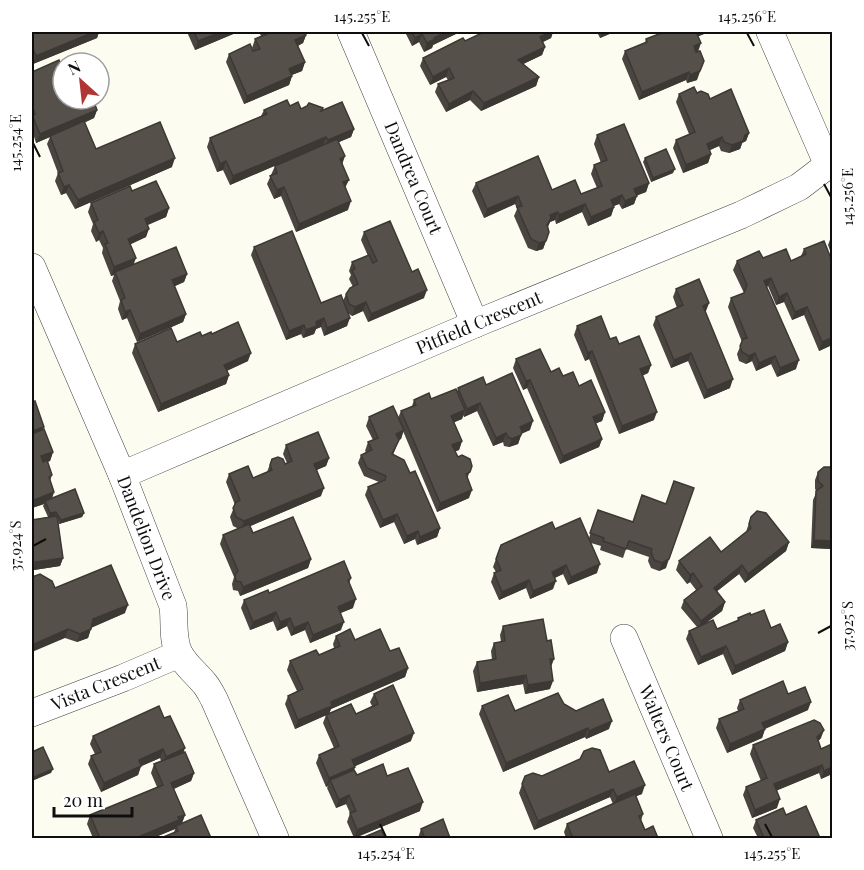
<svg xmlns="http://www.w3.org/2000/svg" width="864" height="870" viewBox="0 0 864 870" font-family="'Playfair Display',serif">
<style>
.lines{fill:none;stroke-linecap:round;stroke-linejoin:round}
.minor-casing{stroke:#414141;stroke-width:28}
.minor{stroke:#fff;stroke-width:27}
.wall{fill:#4a4540}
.shaded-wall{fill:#3c3834}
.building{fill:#56504b;stroke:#3c3834;stroke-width:1.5}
.ticks{fill:none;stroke:#0e0e0e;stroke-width:2}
.labels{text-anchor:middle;stroke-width:6;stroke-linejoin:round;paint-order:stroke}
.street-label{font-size:18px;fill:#0e0e0e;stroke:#fff}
.neatline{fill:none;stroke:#0e0e0e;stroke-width:2}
.ticks-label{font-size:15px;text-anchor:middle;fill:#0e0e0e}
</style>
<rect width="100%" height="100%" fill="#fdfcf1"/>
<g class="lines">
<defs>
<g id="minor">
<path d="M351 32 475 324"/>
<path d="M770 32 828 165"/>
<path d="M32 267 122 475 173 606C175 622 172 639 179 653 185 665 196 673 204 683 208 687 211 694 214 699L275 838"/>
<path d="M122 475 475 324 741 215 799 187 828 165 832 164"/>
<path d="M624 638 709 838"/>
<path d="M32 713 123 678 179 654"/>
</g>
</defs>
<use href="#minor" class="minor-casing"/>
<use href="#minor" class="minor"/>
</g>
<g class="wall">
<path d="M32 32H99L97 38 33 64 32 61Z"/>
<path d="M187 32H238L195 50Z"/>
<path d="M259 32H305L306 35 303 43 298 46 305 62 302 71 292 75V76L289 85 244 104 226 62 229 54 254 51 252 48 255 39 261 36Z"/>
<path d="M405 32H460L433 45 432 48 424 52 419 42 412 46Z"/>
<path d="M484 32H553L551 38 543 42 545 47 542 55 523 64 539 77 536 86 481 111 470 100 446 112 435 92 438 84 448 80 446 77 430 85 420 66 423 58 465 41Z"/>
<path d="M597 32H614L600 38Z"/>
<path d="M664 32H709L698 36 697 80 687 83 686 80 639 100 622 59 625 51 645 43 646 39Z"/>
<path d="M32 72 63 99 97 110 94 118 84 123 96 149 172 167 75 209 66 193 61 195 55 181 58 173 47 144 50 137 36 143 32 130Z"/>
<path d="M697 93 710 99 749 133 746 141 742 143 740 149 729 153 721 151 719 146 709 150 711 154 708 163 683 173 673 148 676 140 689 134 676 102 679 94Z"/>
<path d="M290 106 301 109 321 111 354 129 351 137 339 142 348 210 296 232 281 196 274 199 267 184 275 166 323 145 230 185 223 170 217 172 207 147 210 138 261 116 264 110Z"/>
<path d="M597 135 649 183 646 192 637 195 634 204 622 209 619 204 614 206V207L611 216 588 226 582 212 556 224 555 220 550 222 548 227 549 232 543 249 536 251 528 248 514 216 517 209 515 204 484 218 472 191 476 183 552 190 581 194 597 188 591 174 594 165 601 163 594 144Z"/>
<path d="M645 158 673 173 651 182 643 162Z"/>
<path d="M132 191 169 208 166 217 148 225 146 237 130 244 134 264 187 274 184 282 174 286 186 314 183 322 137 342 127 318 122 320 118 309 120 301 112 281 114 275 111 276 102 253 103 248 99 240 96 242 91 231 93 224 88 212 91 203Z"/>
<path d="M364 232 424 298 368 322 363 311 352 316 349 314 347 326 324 336 321 327 316 329 314 334 303 338 301 334 286 340 251 255 254 247 321 303 343 301 346 294 353 287 349 279 351 275 349 271 352 262 368 256 361 240Z"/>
<path d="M832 236V256L828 245 831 237Z"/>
<path d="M804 249 832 345 819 351 804 315 792 320 784 302 776 305 768 286 767 287 796 369 777 377 771 364 756 371 752 361 746 364 739 361 737 354 742 342 728 307 731 298 744 293 733 270 737 261 763 258 791 261 801 256Z"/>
<path d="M676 289 709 303 705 312 730 388 704 399 688 361 671 368 653 325 656 317 677 308 673 297Z"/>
<path d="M577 326 610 339 651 365 648 373 642 376 654 420 619 434 589 359 585 361 574 335Z"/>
<path d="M212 334 248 361 227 371 229 375 226 384 158 412 132 353 135 344 177 342Z"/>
<path d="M516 359 563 376 579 386 605 412 602 421 596 423 602 439 599 447 560 464 527 388 523 390 513 368Z"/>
<path d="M486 385 530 430 522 433 518 444 509 447 504 446 503 442 493 446 477 411 464 417 463 415 462 419 454 422 462 441 459 450 455 451 458 457 472 466 467 479 469 498 437 512 403 431 401 439 399 440 393 455 410 473 440 528 437 537 417 545 415 539 404 544 394 522 380 528 365 495 368 487 379 482 364 476 358 463 361 455 366 452 365 451 368 442 373 440 366 426 369 417 398 418 401 411 412 406 414 400 431 399 457 392 458 388Z"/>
<path d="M32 403 44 427 43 429 53 452 50 461 47 462 52 475 50 481 54 492 52 498 84 513 82 517 59 524 58 521 63 558 60 566 34 570 33 574H32V520L48 517 43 506 44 504 32 508Z"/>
<path d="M286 445 329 458 326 466 317 470 321 496 250 526 253 533 311 559 308 568 240 596 238 591 233 590 232 584 234 577 220 544 223 535 239 529 233 526 230 517 235 505 226 482 229 474 253 478 267 472 272 459 285 464 287 463 283 454Z"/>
<path d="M832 467V549L811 548 813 500 817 491 815 489V480L818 472Z"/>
<path d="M598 510 632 522 666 568 659 571 651 568 648 561 649 557 626 549 623 558 600 550 601 546 591 543 597 573 568 585 563 574 555 578 553 589 530 599 526 588 499 600 491 582 494 573 496 572 493 567 501 545 555 529 589 538Z"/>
<path d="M751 517 789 542 786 551 745 583 739 574 717 591 725 602 722 611 704 624 717 629 737 621 738 618 751 615 771 628 788 642 785 651 732 675 723 654 698 665 686 639 689 631 697 627 681 608 684 600 696 590 690 582 687 584 676 570 679 561 721 552 746 532Z"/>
<path d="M351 578 349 584 353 608 341 613V630L310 643 305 630 291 636 287 626 277 631 273 621 250 630 241 608 244 600 269 593Z"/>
<path d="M55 588 125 613 91 628 88 638 77 642 65 638Z"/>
<path d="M503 626 551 667 550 689 525 694 523 684 477 692 473 671 477 662 492 660 491 651 494 643 501 642 500 635Z"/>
<path d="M336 636 355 640 390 651 408 668 405 677 331 709 329 714H356L372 706 370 702 374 694 411 741 355 766 354 770 357 775 387 776 420 811 355 838H354L347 822 350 813 346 804 336 808 327 788 328 786 326 787 316 763 319 755 334 748 323 723 326 715 295 729 285 704 288 696 297 691 287 670 290 661 319 655 334 648 333 644Z"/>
<path d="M788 694 808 710 765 729 762 738 727 753 716 728 719 719 738 711 737 708 740 700Z"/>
<path d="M564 704 609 729 586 739 585 737 503 772 479 714 482 706 515 711Z"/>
<path d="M164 718 184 752 194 773 191 781 174 789 185 815 182 823 211 838 174 833 175 829 153 838H93L87 824 90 815 157 787 151 773 154 764 161 761 160 758 141 766 138 775 101 792 88 764 91 756 95 754 90 744 93 736Z"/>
<path d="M821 738 818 741 832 774 821 779 819 773 777 790V808L752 818 743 795 746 787 761 781 750 754 753 745Z"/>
<path d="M609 772 642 794 636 796 643 814 641 821 645 830 658 838H566L564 832 567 824 613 804 610 797 534 830 519 793 525 776H542Z"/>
<path d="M786 815 820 838H758L753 828 756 820Z"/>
<path d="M421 829 450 838H418Z"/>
</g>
<g class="shaded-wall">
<path d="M94 32H99L97 38 33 64 36 56Z"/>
<path d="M221 32H238L195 50 198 41Z"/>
<path d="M446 32H460L433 45 432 48 424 52 427 43 434 38Z"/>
<path d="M550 32H553L551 38 537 45 540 37Z"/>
<path d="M602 32H614L600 38Z"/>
<path d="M695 32H709L692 39Z"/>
<path d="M422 34 419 42 412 46 415 38Z"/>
<path d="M306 35 303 43 292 48 295 40Z"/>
<path d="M701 43 698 52 691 55 694 46Z"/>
<path d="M545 47 542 55 515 68 518 60Z"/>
<path d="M704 61 697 80 687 83 690 75Z"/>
<path d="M305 62 302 71 286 77 289 69Z"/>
<path d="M449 68 446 77 430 85 433 77Z"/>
<path d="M689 72 686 80 639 100 642 92Z"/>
<path d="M292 76 289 85 244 104 247 96Z"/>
<path d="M539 77 536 86 481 111 484 103Z"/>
<path d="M473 91 470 100 446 112 449 104Z"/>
<path d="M97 110 94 118 36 143 40 134Z"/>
<path d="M354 129 351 137 325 148 328 140Z"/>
<path d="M749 133 746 141 742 143 745 135Z"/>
<path d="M326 137 323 145 230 185 233 176Z"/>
<path d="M722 137 719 146 704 153 707 144Z"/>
<path d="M743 141 740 149 729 153 732 145Z"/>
<path d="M711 154 708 163 683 173 686 165Z"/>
<path d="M345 156 342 165 340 159Z"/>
<path d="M175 158 172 167 75 209 78 200Z"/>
<path d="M226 161 223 170 217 172 220 164Z"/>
<path d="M675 169 673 173 651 182 653 178Z"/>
<path d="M349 180 345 188 343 182Z"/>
<path d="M649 183 646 192 631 198 634 189Z"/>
<path d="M69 185 66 193 61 195 64 187Z"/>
<path d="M284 187 281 196 274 199 277 190Z"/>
<path d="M622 195 619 204 608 208 611 200Z"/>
<path d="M518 196 515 204 484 218 487 209Z"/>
<path d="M637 196 634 204 622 209 625 201Z"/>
<path d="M351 201 348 210 296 232 299 224Z"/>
<path d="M585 204 582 212 556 224 559 215Z"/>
<path d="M614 207 611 216 588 226 591 217Z"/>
<path d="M169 208 166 217 142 227 145 219Z"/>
<path d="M558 212 555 220 550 222 544 234 550 215Z"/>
<path d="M149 229 146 237 125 247 128 239Z"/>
<path d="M103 231 99 240 96 242 99 233Z"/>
<path d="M546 241 543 249 536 251 539 243Z"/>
<path d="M136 258 133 266 115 272 114 275 111 276 114 267Z"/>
<path d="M187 274 184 282 169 289 172 280Z"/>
<path d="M771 278 768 286 761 289 764 281Z"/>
<path d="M427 290 424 298 368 322 371 314Z"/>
<path d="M787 293 784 302 776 305 779 297Z"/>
<path d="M366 302 363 311 352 316 355 307Z"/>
<path d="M709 303 706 311 700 314 703 306Z"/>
<path d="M807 307 804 315 792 320 795 312Z"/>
<path d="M130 310 127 318 122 320 125 312Z"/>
<path d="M186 314 183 322 137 342 140 334Z"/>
<path d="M324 318 321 327 316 329 314 334 303 338 306 330 316 322Z"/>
<path d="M350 318 347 326 324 336 327 328Z"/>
<path d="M304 325 301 334 286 340 289 331Z"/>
<path d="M832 338V345L819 351 822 342Z"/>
<path d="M592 351 589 359 585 361 588 353Z"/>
<path d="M251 353 248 361 221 373 224 365Z"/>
<path d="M691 353 688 361 671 368 674 360Z"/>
<path d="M755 353 752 361 746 364 749 356Z"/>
<path d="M775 356 771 364 756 371 759 363Z"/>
<path d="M799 360 796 369 777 377 780 368Z"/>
<path d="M651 365 648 373 636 378 640 369Z"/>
<path d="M229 375 226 384 158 412 161 404Z"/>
<path d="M733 379 730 388 704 399 707 390Z"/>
<path d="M530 380 527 388 523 390 526 381Z"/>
<path d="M480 403 477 411 464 417 467 409Z"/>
<path d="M465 410 462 419 448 425 451 416Z"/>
<path d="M605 412 602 421 590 426 593 417Z"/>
<path d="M657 412 654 420 619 434 622 426Z"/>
<path d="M533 421 530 430 517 436 520 427Z"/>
<path d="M44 427 41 435 32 438V431Z"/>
<path d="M404 430 401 439 393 442 396 434Z"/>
<path d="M506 433 503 442 493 446 496 438Z"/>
<path d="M521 435 518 444 509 447 512 439Z"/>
<path d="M602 439 599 447 560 464 563 456Z"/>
<path d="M462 441 459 450 449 454 452 445Z"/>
<path d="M53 452 50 461 38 465 41 456Z"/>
<path d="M329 458 326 466 311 472 314 464Z"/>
<path d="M324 488 321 496 241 530 244 521Z"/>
<path d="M472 490 469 498 437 512 440 503Z"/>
<path d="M54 492 51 501H45L44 504 32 508V501Z"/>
<path d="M56 512 55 516 48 518 50 513Z"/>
<path d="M84 513 82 517 59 524 61 520Z"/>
<path d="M397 514 394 522 380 528 383 520Z"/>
<path d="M440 528 437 537 417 545 420 537Z"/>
<path d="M418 531 415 539 404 544 407 536Z"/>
<path d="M814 540 832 541V549L811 548Z"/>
<path d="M789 542 786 551 745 583 748 574Z"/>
<path d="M63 558 60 566 34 570 33 574H32V566L35 562Z"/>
<path d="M311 559 308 568 240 596 243 587Z"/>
<path d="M669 559 666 568 659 571 662 563Z"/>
<path d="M600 564 597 573 568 585 571 577Z"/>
<path d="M566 565 563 574 549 580 552 572Z"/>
<path d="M742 565 739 574 711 596 714 588Z"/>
<path d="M693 573 690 582 687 584 690 575Z"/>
<path d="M529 580 526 588 499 600 502 592Z"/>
<path d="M556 581 553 589 530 599 533 591Z"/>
<path d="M356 599 353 608 335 615 338 607Z"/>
<path d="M725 602 722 611 698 629 701 621Z"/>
<path d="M128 605 125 613 90 628 93 619Z"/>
<path d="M276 612 273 621 250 630 253 622Z"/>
<path d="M290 618 287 626 277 631 280 622Z"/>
<path d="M308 622 305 630 291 636 294 628Z"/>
<path d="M344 622 341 630 310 643 313 635Z"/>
<path d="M68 629 65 638 32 652V645Z"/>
<path d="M91 629 88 638 77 642 80 634Z"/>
<path d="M788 642 785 651 732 675 735 666Z"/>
<path d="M726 646 723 654 698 665 701 657Z"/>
<path d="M550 659H554L551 667Z"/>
<path d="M408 668 405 677 331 709 329 714 295 729 298 720 331 702Z"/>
<path d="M526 675 523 684 477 692 480 683Z"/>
<path d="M553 681 550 689 525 694 528 685Z"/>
<path d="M811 702 808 710 759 731 762 723Z"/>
<path d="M612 721 609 729 586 739 589 731Z"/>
<path d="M588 728 585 737 503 772 506 763Z"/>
<path d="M765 729 762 738 727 753 730 744Z"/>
<path d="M824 730 821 738 814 746 817 737Z"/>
<path d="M414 733 411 741 349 769 352 760Z"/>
<path d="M185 748 182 757 163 765 166 757Z"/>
<path d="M163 749 160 758 135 769 139 760Z"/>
<path d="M822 765 819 773 771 793 774 784Z"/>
<path d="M141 766 138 775 101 792 104 783Z"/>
<path d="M355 767 352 776 330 780 328 786 326 787 329 778Z"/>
<path d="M832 767V774L821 779 824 771Z"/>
<path d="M53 769 51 773 32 781V778Z"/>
<path d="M194 773 191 781 168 791 171 783Z"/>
<path d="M645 785 642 794 614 805 617 797Z"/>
<path d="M613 789 610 797 534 830 538 821Z"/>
<path d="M349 795 346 804 336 808 339 800Z"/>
<path d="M780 799 777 808 752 818 755 810Z"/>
<path d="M423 802 420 811 354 838 357 830Z"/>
<path d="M185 815 182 823 176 826 175 829 153 838H136Z"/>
</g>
<g class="building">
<path d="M32 32H94L36 56 32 46Z"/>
<path d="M194 32H221L198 41Z"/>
<path d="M266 32H305L306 35 295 40 305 62 289 69 292 76 247 96 229 54 250 44 253 51 260 49 255 39 267 34Z"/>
<path d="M412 32H446L434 38 435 39 427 43 422 34 415 38Z"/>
<path d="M484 32H550L540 37 545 47 518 60 539 77 484 103 473 91 449 104 438 84 454 78 449 68 433 77 423 58 463 38 465 41Z"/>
<path d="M664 32H696L701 43 694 46 696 52 700 51 704 61 700 71 690 75 689 72 642 92 625 51 647 42 646 39Z"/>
<path d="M59 60 63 70V99H93L97 110 40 134 32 115 35 114 32 106V72Z"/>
<path d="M694 87 697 93 701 91 708 94 710 99 731 89 749 133 745 135 743 141 732 145 724 142 722 137 707 144 711 154 686 165 676 140 695 132 679 94Z"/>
<path d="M287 100 290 106 298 102 301 109 307 106 309 103 323 108 321 111 342 102 354 129 328 140 326 137 233 176 226 161 220 164 210 138 267 114 264 110Z"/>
<path d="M84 121 96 149 160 122 175 158 78 200 69 185 64 187 58 173 63 171 50 136Z"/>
<path d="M624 124 649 183 634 189 637 196 625 201 622 195 611 200 614 207 591 217 585 204 559 215 558 212 550 215 551 218 547 225 549 232 546 241 539 243 531 239 517 207 522 206 518 196 487 209 476 183 538 156 552 190 575 180 581 194 602 186 594 165 607 160 597 135Z"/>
<path d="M337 139 345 156 340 159 349 180 343 182 351 201 299 224 284 187 277 190 270 176 277 173 275 166Z"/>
<path d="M666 149 675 169 653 178 645 158Z"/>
<path d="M156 181 169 208 145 219 149 229 128 239 136 258 114 267 105 244 108 243 103 231 99 233 94 222 98 220 91 203 130 186 132 191Z"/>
<path d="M390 221 412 272 418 269 427 290 371 314 366 302 355 307 349 304 346 294 350 288 358 284 352 270 355 269 352 262 369 255 373 263 377 261 364 232Z"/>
<path d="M292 231 321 303 341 295 350 318 327 328 324 318 316 322 317 326 306 330 304 325 289 331 254 247Z"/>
<path d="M824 241 832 261V338L822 342 807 307 795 312 787 293 779 297 771 278 764 281 799 360 780 368 775 356 759 363 755 353 749 356 742 352 740 346 743 339 747 338 731 298 744 293 747 285 737 261 759 251 763 258 786 249 791 261 806 254 804 249Z"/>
<path d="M176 247 187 274 172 280 186 314 140 334 130 310 125 312 121 300 125 298 115 272Z"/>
<path d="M699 279 709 303 703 306 733 379 707 390 691 353 674 360 656 317 683 305 676 289Z"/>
<path d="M601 316 610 339 616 337 619 344 639 336 651 365 640 369 657 412 622 426 592 351 588 353 577 326Z"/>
<path d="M238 322 251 353 224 365 229 375 161 404 135 344 171 328 177 342 200 332 202 336 211 332 212 334Z"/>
<path d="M540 349 551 372 559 368 563 376 573 372 579 386 591 380 605 412 593 417 602 439 563 456 530 380 526 381 516 359Z"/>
<path d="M512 373 533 421 520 427 522 431 521 435 512 439 508 437 506 433 496 438 480 403 467 409 458 388 483 377 486 385Z"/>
<path d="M456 389 465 410 451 416 462 441 452 445 458 457 462 455 470 459 472 466 470 472 466 474 472 490 440 503 401 411 416 405 414 400 429 393 431 399Z"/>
<path d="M35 401 44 427 32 431V403Z"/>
<path d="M393 406 404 430 396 434 399 440 392 454 404 460 410 473 415 471 440 528 420 537 418 531 407 536 397 514 383 520 368 487 385 480 386 476 367 468 361 455 372 450 368 442 378 438 369 417Z"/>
<path d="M44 429 53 452 41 456 43 462 47 460 52 475 49 477 54 492 32 501V434Z"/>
<path d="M318 432 329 458 314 464 324 488 244 521 236 517 233 508 236 502 240 500 229 474 248 466 253 478 272 470 270 465 272 459 278 457 283 459 285 464 292 461 286 445Z"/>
<path d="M824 467H832V541L814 540 816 491 823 486 818 481V472Z"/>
<path d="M674 481 694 488 669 559 662 563 654 560 651 552 652 549 629 541 626 549 603 541 604 538 590 533 598 510 633 522 642 495 666 504Z"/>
<path d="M75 489 84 513 61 520 56 512 50 513 45 501Z"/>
<path d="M757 511 766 513 789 542 748 574 742 565 714 588 725 602 701 621 684 600 702 586 693 573 690 575 679 561 710 537 721 552 751 528 749 524 751 517Z"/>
<path d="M57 516 63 558 35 562 36 565 32 566V520Z"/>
<path d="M293 517 311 559 243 587 241 582 236 581 235 575 238 571 223 535 249 524 253 533Z"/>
<path d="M580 518 600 564 571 577 566 565 552 572 556 581 533 591 529 580 502 592 494 573 501 570 496 559 501 545 552 522 555 529Z"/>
<path d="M344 561 351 578 348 580 356 599 338 607 344 622 313 635 308 622 294 628 290 618 280 622 276 612 253 622 244 600 268 590 269 593Z"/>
<path d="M111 565 128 605 93 619 91 629 80 634 68 629 32 645V577L40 574 52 581 55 588Z"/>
<path d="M764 610 771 628 780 624 788 642 735 666 726 646 701 657 689 631 713 620 717 629 739 620 738 618 750 613 751 615Z"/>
<path d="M543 619 547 641 551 640 554 659H550L553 681 528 685 526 675 480 683 477 662 496 659 494 643 505 641 503 626Z"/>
<path d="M350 629 355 640 380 629 390 651 399 648 408 668 331 702 332 706 298 720 288 696 303 689 290 661 316 650 319 655 340 646 336 636Z"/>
<path d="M783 681 788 694 805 687 811 702 762 723 765 729 730 744 719 719 744 709 740 700Z"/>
<path d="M393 685 414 733 352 760 355 767 329 778 319 755 339 746 326 715 351 704 356 714 378 704 374 694Z"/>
<path d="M558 693 564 704 576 711 603 699 612 721 589 731 588 728 506 763 482 706 508 695 515 711Z"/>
<path d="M159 706 164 718 170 716 185 748 166 757 163 749 139 760 141 766 104 783 91 756 101 752 93 736Z"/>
<path d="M814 720 820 723 824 730 817 737 821 749 832 744V767L824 771 822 765 774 784 780 799 755 810 746 787 767 778 753 745Z"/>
<path d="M43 747 53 769 32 778V752Z"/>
<path d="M592 748 600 750 609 772 634 761 645 785 617 797 613 789 538 821 522 784 525 776 533 773 542 776 580 759 584 751Z"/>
<path d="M185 752 194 773 171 783 185 815 178 817 179 820 136 838H100L90 815 163 785 154 764Z"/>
<path d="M383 764 387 776 408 768 423 802 357 830 350 813 356 811 349 795 339 800 330 780 354 770 357 775Z"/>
<path d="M635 794 643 814 639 816 645 830 653 826 658 838H597L596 837 593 838H573L567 824Z"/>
<path d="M806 806 820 838H764L756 820 783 808 786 815Z"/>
<path d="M201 815 211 838H161L178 831 176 826Z"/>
<path d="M443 819 450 838H418L424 836 421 829Z"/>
<path d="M381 830 385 838H362Z"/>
</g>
<path class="ticks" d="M362 33 369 46M747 33 754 46M33 143 40 157M824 184 831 197M33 546 46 539M818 633 831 626M380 824 386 837M765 824 772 837"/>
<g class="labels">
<g class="street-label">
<text transform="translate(413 178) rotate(67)" y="6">Dandrea Court</text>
<text transform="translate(479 323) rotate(-23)" y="6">Pitfield Crescent</text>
<text transform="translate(146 538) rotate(69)" y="6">Dandelion Drive</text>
<text transform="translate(106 684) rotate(-22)" y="6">Vista Crescent</text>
<text transform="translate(666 738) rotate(67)" y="6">Walters Court</text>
</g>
</g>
<rect width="864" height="870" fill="none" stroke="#ffffff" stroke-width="66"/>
<g transform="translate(81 81) rotate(333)"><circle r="28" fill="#ffffff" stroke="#9f9f9f" stroke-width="1.5"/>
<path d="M0-4.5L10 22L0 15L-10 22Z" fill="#b03634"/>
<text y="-9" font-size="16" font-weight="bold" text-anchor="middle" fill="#0e0e0e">N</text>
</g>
<path d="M54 807v9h78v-9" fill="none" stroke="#0e0e0e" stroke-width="3"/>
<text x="63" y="807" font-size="18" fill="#0e0e0e" stroke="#ffffff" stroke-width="4.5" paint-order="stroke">20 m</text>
<rect x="33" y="33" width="798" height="804" class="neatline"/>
<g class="ticks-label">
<text x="362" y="22">145.255°E</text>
<text x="747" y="22">145.256°E</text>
<text transform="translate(16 143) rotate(-90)" y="5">145.254°E</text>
<text transform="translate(848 197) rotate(-90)" y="5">145.256°E</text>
<text transform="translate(16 546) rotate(-90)" y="5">37.924°S</text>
<text transform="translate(848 626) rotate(-90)" y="5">37.925°S</text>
<text x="386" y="859">145.254°E</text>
<text x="772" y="859">145.255°E</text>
</g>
</svg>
